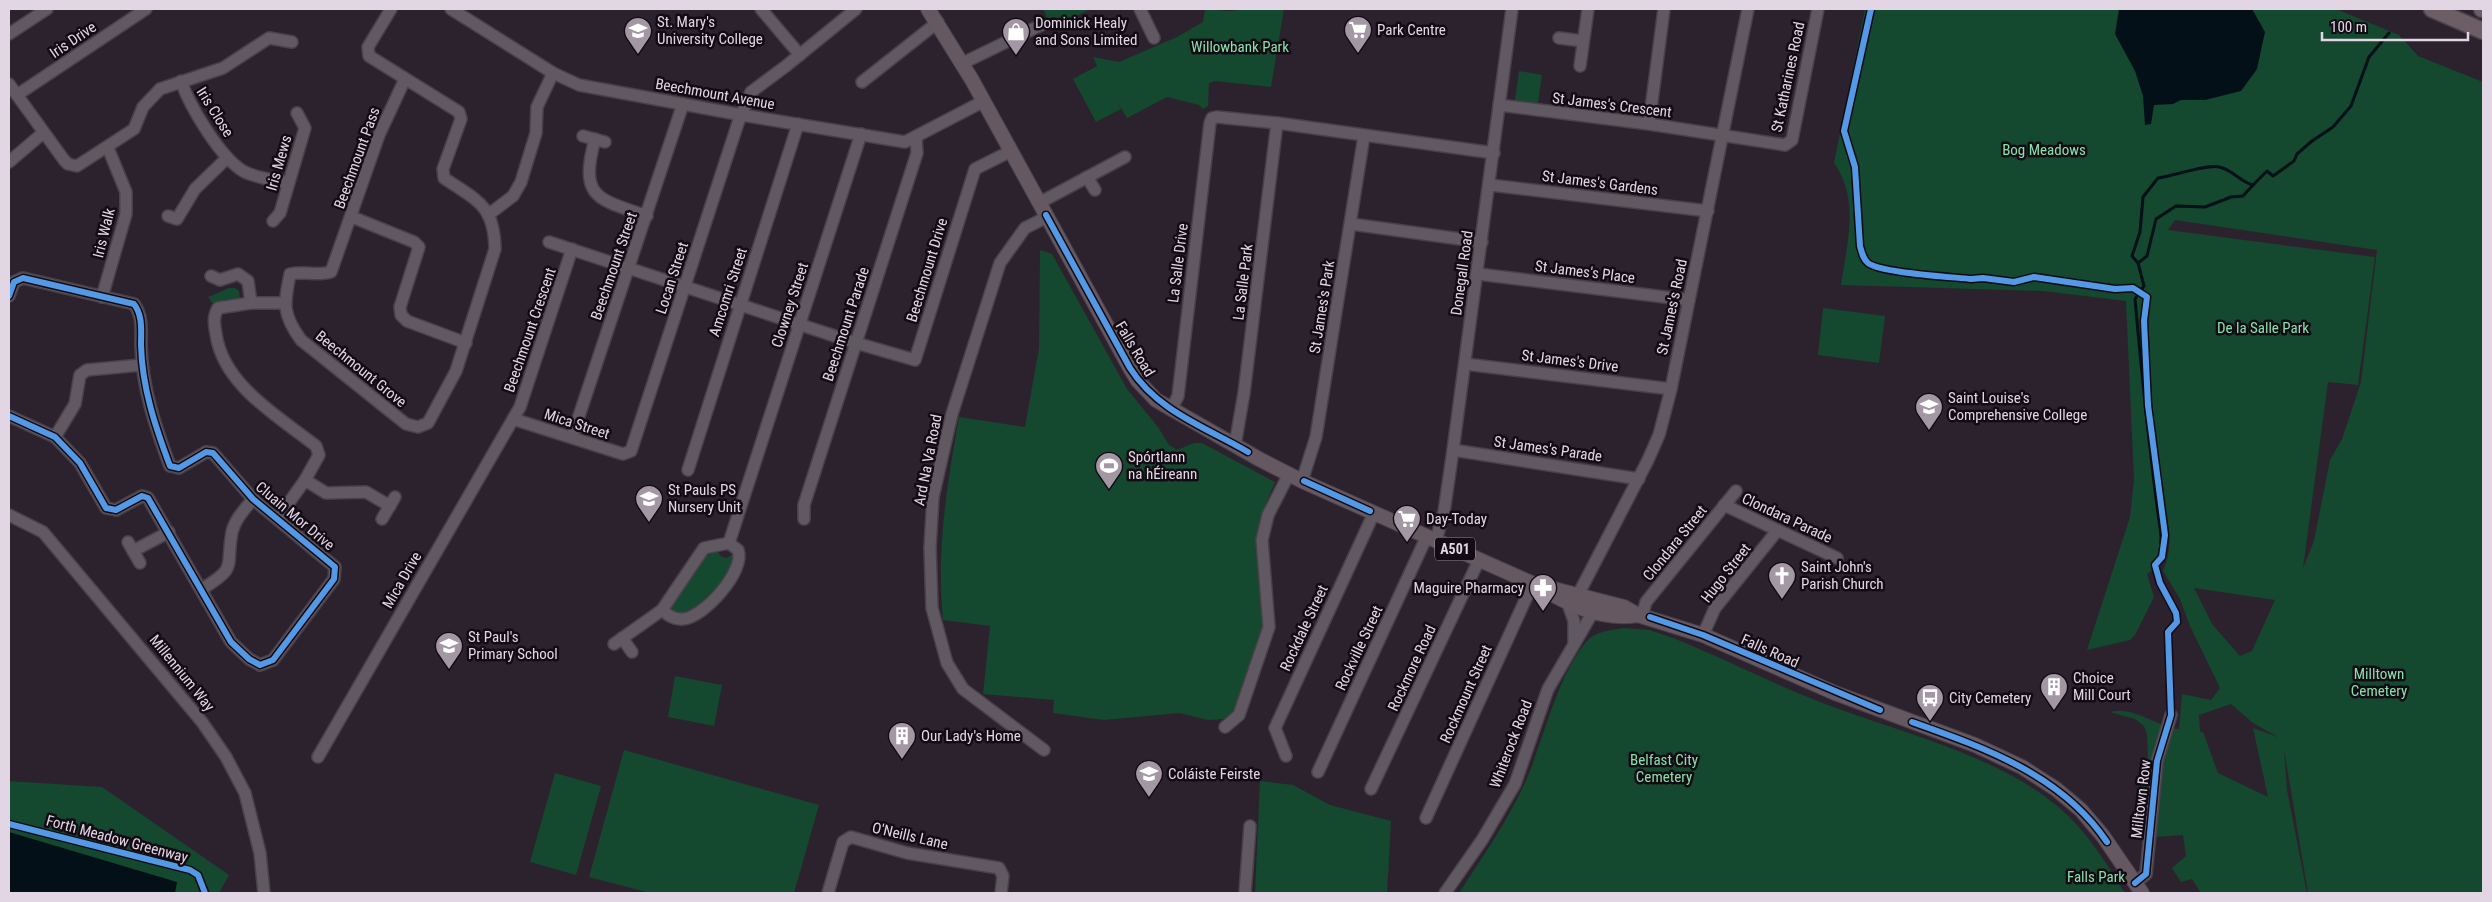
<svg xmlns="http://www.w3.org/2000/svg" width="2492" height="902" viewBox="0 0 2492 902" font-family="'Roboto Condensed',sans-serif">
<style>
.green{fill:#14482f;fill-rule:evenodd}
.water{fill:#041017}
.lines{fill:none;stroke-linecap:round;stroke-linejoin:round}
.stream{stroke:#041017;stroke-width:3}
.minor-casing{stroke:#49404a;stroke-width:14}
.major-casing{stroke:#49404a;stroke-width:16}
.highway-casing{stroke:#49404a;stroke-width:19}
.minor{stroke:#615962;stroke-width:11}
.major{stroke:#655861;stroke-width:14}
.highway{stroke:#6d5e66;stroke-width:16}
.cycleway-casing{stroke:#130b14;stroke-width:9}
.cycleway{stroke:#5399e6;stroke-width:6}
.labels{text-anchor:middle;stroke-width:5;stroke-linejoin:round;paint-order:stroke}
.shield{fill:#130b14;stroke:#a599a6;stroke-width:1}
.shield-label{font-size:14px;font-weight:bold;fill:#e3d6e4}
.poi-label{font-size:15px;fill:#e3d6e4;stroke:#130b14;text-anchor:start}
.street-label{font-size:15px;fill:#e3d6e4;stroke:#130b14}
.park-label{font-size:15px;fill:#88e0aa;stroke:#130b14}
</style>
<rect width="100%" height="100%" fill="#2c222d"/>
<g class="green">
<path d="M1043 9H1091L1046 30V15Z"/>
<path d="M1205 9 1230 11 1248 9H1284L1271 87 1215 81 1209 83 1208 106 1203 109 1199 105 1167 97 1127 118 1117 101 1121 109 1096 122 1073 79 1097 66 1093 57 1119 62 1177 37 1203 22Z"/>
<path d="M1865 9H2336L2399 35 2418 56 2483 82V893H2308L2284 749 2287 790 2307 893H2201L2192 879 2181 882 2172 868 2186 856 2183 835 2155 837 2145 824 2140 775 2148 756 2147 734 2144 726 2135 719 2110 712C2133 705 2157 727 2179 729L2182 694 2211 700 2220 688 2190 626 2180 599 2163 571C2171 553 2171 534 2166 515L2159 564 2147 574 2154 597 2135 635 2130 640 2087 650 2130 517 2134 480 2126 301 2043 291 1841 285C1847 244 1860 199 1834 163ZM2175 220 2377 250 2361 382 2342 439 2330 460 2314 541 2303 568 2328 382 2358 385 2375 257 2168 230ZM2194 588 2275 600 2252 651 2240 656 2212 624ZM2231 704 2253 723 2278 737 2253 728 2268 797 2218 773 2203 732H2200L2199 715Z"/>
<path d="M1519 71 1542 75 1538 103 1515 100Z"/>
<path d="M1040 250 1052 254 1127 389 1158 427 1169 445 1177 450 1194 443H1202L1275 482 1262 513 1258 533 1257 556 1263 635 1237 709 1223 719 1208 720 1179 713 1104 720 1053 713 1054 700 983 694 990 626 943 620C936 551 947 484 959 417L1025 427 1039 348Z"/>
<path d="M229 288H235L239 291 240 299 212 303 208 297Z"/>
<path d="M1823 308 1885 316 1879 363 1818 355Z"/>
<path d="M708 551H717L722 557 727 558 734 553 736 558 727 578 689 613H676L670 606Z"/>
<path d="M1624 628 1650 630 1673 638C1721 657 1767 681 1815 700 1890 730 1990 752 2052 802 2084 826 2104 860 2125 893H1459C1482 858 1506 823 1524 785 1544 741 1555 680 1586 642 1595 631 1611 630 1624 628Z"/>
<path d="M675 676 722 685 714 726 668 717Z"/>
<path d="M624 750 819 805 794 893H650L589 877Z"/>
<path d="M555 773 601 786 576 875 530 862Z"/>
<path d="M9 781 102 787 229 875 219 893H9Z"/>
<path d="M1260 781 1293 785 1330 805 1391 821 1387 893H1255Z"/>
</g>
<g class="water">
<path d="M2119 9H2252L2265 32 2257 69 2241 91 2205 100H2181L2173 104 2154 105 2151 124 2145 125 2143 96 2135 71 2115 34Z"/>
<path d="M9 832 177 882 175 893H9Z"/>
</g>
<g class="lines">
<g class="stream">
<path d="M2138 263 2147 256 2156 219 2176 206 2205 207 2231 197 2243 196 2253 185"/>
<path d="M2161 550V535C2150 457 2142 378 2135 299L2144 286 2138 263 2132 256 2140 232 2143 197 2158 178C2173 176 2207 164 2219 167 2232 169 2240 182 2253 185L2267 171 2273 176 2294 161 2297 154 2312 141 2333 127 2351 106 2369 57 2389 33"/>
</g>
<defs>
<g id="minor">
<path d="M391 9 368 47 369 56 459 112 461 119 443 169 444 178C477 201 494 204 495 249L456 371 428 423 418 427 406 424 301 340C282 314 284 304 290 274 304 271 317 276 331 272L379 135 405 79"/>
<path d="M451 9 553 73 579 85 742 115 905 142 984 101"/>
<path d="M761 9 800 55"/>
<path d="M1140 9 1154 38"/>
<path d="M9 34 47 9"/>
<path d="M1559 38 1583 41"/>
<path d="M963 63 1041 25"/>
<path d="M1580 66 1588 9"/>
<path d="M181 81C190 107 220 157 243 171 255 178 275 180 288 183"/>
<path d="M862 82 938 22"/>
<path d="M9 84 64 160 68 164 77 166 134 129 143 107 160 89 223 68 269 38 292 42"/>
<path d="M17 95 146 9"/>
<path d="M1499 105 1649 124 1785 145 1792 140 1818 9"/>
<path d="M1649 124 1664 9"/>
<path d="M583 136 605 142"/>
<path d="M595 139C579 198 597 199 647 216"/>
<path d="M9 162 43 133"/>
<path d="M1087 177 1095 190"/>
<path d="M1490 185 1708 211"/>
<path d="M1039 203 1125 157"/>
<path d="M488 215 513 196 521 182 536 133 537 107 553 73"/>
<path d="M168 216 177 219 195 189 227 158"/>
<path d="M352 217 414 242 419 247 400 307 401 315 407 321 466 343"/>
<path d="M273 221 280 213 305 128 297 113"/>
<path d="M1351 224 1482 242"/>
<path d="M549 242 856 343 915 360 975 169 1011 151"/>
<path d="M1478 274 1689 300"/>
<path d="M211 276 220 280 238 274 248 281 251 303"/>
<path d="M9 296 14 282 23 278 134 304C143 316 141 330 141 345 142 387 155 426 170 466L179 468 206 452 213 453 253 499 335 567 334 579 273 660 260 665 249 659 231 642 148 498 142 496 116 510 106 508 80 463 55 437 9 416"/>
<path d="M102 297 126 214V192L108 148"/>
<path d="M1465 364 1671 389"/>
<path d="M1171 410 1178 396 1210 123 1212 118 1217 117 1277 123 1494 153"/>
<path d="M513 419 623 454 631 451 738 123 751 92 786 66 856 9"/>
<path d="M55 437 75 404 80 375 87 370 141 365"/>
<path d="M572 437 683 104"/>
<path d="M1235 445 1244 393 1277 123"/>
<path d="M1453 450 1639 479"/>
<path d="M688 470 798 124"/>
<path d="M305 480 326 493 366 492 390 506"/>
<path d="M1302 481 1316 437 1364 136"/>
<path d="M1724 505 1837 558"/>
<path d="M9 515 43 532 202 722 226 757 245 793 260 853 264 893"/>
<path d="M278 518 305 480 319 455 316 446C278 416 223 385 216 334 214 323 213 317 218 308L251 303H284"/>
<path d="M382 519 395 497"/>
<path d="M804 519V505L917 153 916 137"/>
<path d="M1436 540 1444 512 1453 450 1512 9"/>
<path d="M128 542 140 563"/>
<path d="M729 543 861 134"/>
<path d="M729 543 738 550C746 571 703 618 683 619 674 620 668 615 662 610L704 548Z"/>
<path d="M133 551 169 532"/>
<path d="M202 589C239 566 225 568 232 532 235 519 245 509 253 499"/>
<path d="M1578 595 1648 460 1659 435 1671 389 1748 9"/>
<path d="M1568 604 1574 621V642"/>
<path d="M1642 616 1646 602 1736 491"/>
<path d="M1703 635 1715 608 1777 531"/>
<path d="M622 638 632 652"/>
<path d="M614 644 662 610"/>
<path d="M1225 727 1239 715 1269 627 1262 540 1268 515 1289 474"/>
<path d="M1044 750 963 689 947 663 932 608 930 548 933 497 952 414 1000 263 1025 228 1047 217"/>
<path d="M1286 756 1275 728 1374 513"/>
<path d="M318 757 520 407 572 249"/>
<path d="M1318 772 1427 536"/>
<path d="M1371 789 1479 560"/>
<path d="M1426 818 1533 583"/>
<path d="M2135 883 2146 874 2157 761 2171 715"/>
<path d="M828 893 843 842 851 837 907 853 999 868 1003 876 1001 893"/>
<path d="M1245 893 1250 826"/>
<path d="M1445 893 1482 840 1515 784 1548 689 1590 617 1594 603"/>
</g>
<g id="major">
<path d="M928 9 972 80 1130 368 1138 381 1156 400 1259 459 1302 481 1536 585C1567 604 1601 621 1638 615"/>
<path d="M1546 587 1624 607 1638 615 1703 635 1835 693 1975 745 2022 767 2056 789 2081 810 2103 836 2142 893"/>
</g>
<g id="highway">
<path d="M2432 9 2483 31"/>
<path d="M2482 9H2483"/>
</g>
</defs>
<use href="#minor" class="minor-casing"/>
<use href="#major" class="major-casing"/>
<use href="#highway" class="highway-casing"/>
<use href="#minor" class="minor"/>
<use href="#major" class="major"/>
<use href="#highway" class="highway"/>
<defs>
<g id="cycleway">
<path d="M1871 9 1844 131 1855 167 1860 246C1862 253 1863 259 1868 263 1880 273 1953 277 1971 279L1983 278 2014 282 2034 277 2115 289 2133 288 2147 297 2144 321 2148 405 2165 535 2162 557 2155 565 2160 583 2176 613 2177 622 2168 632 2171 715 2157 761 2146 874 2135 883"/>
<path d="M1046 215 1130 368C1157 411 1205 427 1248 452"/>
<path d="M9 296 14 282 23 278 134 304C143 316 141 330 141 345 142 387 155 426 170 466L179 468 206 452 213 453 253 499 335 567 334 579 273 660 260 665 249 659 231 642 148 498 142 496 116 510 106 508 80 463 55 437 9 416"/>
<path d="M1304 481 1370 511"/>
<path d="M1650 617 1703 635 1880 710"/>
<path d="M1912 722C1985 748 2062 775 2107 842"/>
<path d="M9 824 190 870 198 875 205 893"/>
</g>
</defs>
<use href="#cycleway" class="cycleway-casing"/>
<use href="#cycleway" class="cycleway"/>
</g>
<defs>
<symbol id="supermarket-pin" viewBox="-11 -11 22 30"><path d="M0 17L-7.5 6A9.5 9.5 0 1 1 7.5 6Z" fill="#a397a4" stroke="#130b14"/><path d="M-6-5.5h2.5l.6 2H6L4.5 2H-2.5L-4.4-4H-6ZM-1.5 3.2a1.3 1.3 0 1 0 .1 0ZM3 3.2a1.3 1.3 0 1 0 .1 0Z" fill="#fff"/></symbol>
<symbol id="university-pin" viewBox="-11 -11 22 30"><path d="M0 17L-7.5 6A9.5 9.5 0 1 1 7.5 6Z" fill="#a397a4" stroke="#130b14"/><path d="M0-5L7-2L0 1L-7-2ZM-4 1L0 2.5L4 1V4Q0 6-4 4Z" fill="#fff"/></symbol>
<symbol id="shop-pin" viewBox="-11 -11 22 30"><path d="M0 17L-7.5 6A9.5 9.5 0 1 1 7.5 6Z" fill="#a397a4" stroke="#130b14"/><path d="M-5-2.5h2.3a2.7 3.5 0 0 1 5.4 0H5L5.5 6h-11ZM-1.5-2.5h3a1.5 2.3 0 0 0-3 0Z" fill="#fff"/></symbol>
<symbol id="school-pin" viewBox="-11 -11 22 30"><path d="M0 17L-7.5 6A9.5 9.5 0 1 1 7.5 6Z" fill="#a397a4" stroke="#130b14"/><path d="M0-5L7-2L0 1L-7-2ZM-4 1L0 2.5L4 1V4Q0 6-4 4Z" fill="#fff"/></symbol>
<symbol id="stadium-pin" viewBox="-11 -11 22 30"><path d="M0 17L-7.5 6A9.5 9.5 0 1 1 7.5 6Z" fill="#a397a4" stroke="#130b14"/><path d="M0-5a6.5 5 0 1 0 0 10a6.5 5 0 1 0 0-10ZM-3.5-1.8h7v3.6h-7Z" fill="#fff"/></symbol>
<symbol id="church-pin" viewBox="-11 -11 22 30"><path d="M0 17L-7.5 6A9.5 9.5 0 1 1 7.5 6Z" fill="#a397a4" stroke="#130b14"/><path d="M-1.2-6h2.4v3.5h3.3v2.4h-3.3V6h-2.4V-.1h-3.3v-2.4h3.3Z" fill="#fff"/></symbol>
<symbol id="pharmacy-pin" viewBox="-11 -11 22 30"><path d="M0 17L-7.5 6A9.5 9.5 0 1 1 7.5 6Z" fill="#a397a4" stroke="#130b14"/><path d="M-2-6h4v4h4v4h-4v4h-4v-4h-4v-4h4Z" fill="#fff"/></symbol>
<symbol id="building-pin" viewBox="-11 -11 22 30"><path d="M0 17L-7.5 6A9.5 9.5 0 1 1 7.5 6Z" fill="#a397a4" stroke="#130b14"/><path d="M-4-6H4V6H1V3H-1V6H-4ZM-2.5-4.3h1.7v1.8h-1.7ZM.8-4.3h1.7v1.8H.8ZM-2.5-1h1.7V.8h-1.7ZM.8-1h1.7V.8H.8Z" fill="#fff"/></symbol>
<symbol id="bus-pin" viewBox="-11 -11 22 30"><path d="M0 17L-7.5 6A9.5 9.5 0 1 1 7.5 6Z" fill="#a397a4" stroke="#130b14"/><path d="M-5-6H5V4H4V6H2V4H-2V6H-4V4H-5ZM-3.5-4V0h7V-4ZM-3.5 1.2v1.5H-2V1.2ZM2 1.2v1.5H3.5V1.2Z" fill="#fff"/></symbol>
</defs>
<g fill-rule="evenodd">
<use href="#supermarket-pin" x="1342" y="14" width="32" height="43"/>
<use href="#university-pin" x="622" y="15" width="32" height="43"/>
<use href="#shop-pin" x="1000" y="16" width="32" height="43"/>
<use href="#school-pin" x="1913" y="391" width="32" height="43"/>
<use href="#stadium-pin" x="1093" y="450" width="32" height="43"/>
<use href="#school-pin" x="633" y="483" width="32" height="43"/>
<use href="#supermarket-pin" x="1391" y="503" width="32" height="43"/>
<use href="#church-pin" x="1766" y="560" width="32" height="43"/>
<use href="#pharmacy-pin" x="1527" y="572" width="32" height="43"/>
<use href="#school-pin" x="433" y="630" width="32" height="43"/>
<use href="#building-pin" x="2038" y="671" width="32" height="43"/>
<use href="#bus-pin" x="1914" y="682" width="32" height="43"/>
<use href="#building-pin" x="886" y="720" width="32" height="43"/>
<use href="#school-pin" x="1133" y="758" width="32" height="43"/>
</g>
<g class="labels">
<rect class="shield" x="1435" y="537.5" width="40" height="23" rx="4"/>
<g class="shield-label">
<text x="1455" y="554">A501</text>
</g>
<g class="poi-label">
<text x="657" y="27">St. Mary's<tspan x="657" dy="17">University College</tspan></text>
<text x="1035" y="28">Dominick Healy<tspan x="1035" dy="17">and Sons Limited</tspan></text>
<text x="1377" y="35">Park Centre</text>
<text x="1948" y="403">Saint Louise's<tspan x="1948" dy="17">Comprehensive College</tspan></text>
<text x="1128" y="462">Spórtlann<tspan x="1128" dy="17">na hÉireann</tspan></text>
<text x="668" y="495">St Pauls PS<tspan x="668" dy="17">Nursery Unit</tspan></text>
<text x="1426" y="524">Day-Today</text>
<text x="1801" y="572">Saint John's<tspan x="1801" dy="17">Parish Church</tspan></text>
<text x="1524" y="593" text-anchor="end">Maguire Pharmacy</text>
<text x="468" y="642">St Paul's<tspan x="468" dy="17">Primary School</tspan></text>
<text x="2073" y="683">Choice<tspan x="2073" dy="17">Mill Court</tspan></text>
<text x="1949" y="703">City Cemetery</text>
<text x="921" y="741">Our Lady's Home</text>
<text x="1168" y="779">Coláiste Feirste</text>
</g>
<g class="street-label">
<text transform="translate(73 40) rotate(-34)" y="5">Iris Drive</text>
<text transform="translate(1788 77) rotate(-78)" y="5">St Katharines Road</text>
<text transform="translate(715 94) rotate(10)" y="5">Beechmount Avenue</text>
<text transform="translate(1612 105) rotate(7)" y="5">St James's Crescent</text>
<text transform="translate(215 112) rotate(58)" y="5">Iris Close</text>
<text transform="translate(357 158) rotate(-70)" y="5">Beechmount Pass</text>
<text transform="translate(279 163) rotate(-74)" y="5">Iris Mews</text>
<text transform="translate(1600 183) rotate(7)" y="5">St James's Gardens</text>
<text transform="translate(104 233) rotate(-76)" y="5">Iris Walk</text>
<text transform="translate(1178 263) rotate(-83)" y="5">La Salle Drive</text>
<text transform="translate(614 266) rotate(-71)" y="5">Beechmount Street</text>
<text transform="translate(927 270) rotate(-73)" y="5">Beechmount Drive</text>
<text transform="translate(1585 272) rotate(7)" y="5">St James's Place</text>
<text transform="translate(1462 273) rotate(-82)" y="5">Donegall Road</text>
<text transform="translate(672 278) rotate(-72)" y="5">Locan Street</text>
<text transform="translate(1243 282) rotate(-83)" y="5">La Salle Park</text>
<text transform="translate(728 292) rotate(-72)" y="5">Amcomri Street</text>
<text transform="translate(790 305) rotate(-72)" y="5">Clowney Street</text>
<text transform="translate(1322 307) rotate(-81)" y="5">St James's Park</text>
<text transform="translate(1672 307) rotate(-78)" y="5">St James's Road</text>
<text transform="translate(846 324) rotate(-72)" y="5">Beechmount Parade</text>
<text transform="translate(530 330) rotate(-71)" y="5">Beechmount Crescent</text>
<text transform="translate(1135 349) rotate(59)" y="5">Falls Road</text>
<text transform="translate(1570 361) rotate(7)" y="5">St James's Drive</text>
<text transform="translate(361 369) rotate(39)" y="5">Beechmount Grove</text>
<text transform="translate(577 424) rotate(18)" y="5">Mica Street</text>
<text transform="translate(1548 449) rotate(8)" y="5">St James's Parade</text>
<text transform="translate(928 460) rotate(-79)" y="5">Ard Na Va Road</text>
<text transform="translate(295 516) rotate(40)" y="5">Cluain Mor Drive</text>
<text transform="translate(1787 518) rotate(25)" y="5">Clondara Parade</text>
<text transform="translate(1675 543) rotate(-51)" y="5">Clondara Street</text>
<text transform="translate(1726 573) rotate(-52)" y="5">Hugo Street</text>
<text transform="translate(402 580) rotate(-60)" y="5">Mica Drive</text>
<text transform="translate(1304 628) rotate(-65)" y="5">Rockdale Street</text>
<text transform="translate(1359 648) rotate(-65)" y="5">Rockville Street</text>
<text transform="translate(1770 651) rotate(24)" y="5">Falls Road</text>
<text transform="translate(1412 668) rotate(-65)" y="5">Rockmore Road</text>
<text transform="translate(182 673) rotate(51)" y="5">Millennium Way</text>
<text transform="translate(1466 694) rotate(-66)" y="5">Rockmount Street</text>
<text transform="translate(1511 744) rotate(-69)" y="5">Whiterock Road</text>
<text transform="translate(2141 799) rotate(-83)" y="5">Milltown Row</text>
<text transform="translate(910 836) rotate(13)" y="5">O'Neills Lane</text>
<text transform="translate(117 839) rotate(15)" y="5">Forth Meadow Greenway</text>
</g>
<g class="park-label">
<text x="1240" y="52">Willowbank Park</text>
<text x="2044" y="155">Bog Meadows</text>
<text x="2263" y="333">De la Salle Park</text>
<text x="2379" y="679">Milltown<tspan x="2379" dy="17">Cemetery</tspan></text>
<text x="1664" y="765">Belfast City<tspan x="1664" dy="17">Cemetery</tspan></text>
<text x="2096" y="882">Falls Park</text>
</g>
</g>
<rect width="2492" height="902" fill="none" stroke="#e3d6e4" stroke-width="20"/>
<path d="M2322 32v8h146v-8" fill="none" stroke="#e3d6e4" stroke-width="2.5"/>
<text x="2330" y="32" font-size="15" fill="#e3d6e4" stroke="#130b14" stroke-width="4" paint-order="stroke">100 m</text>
</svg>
